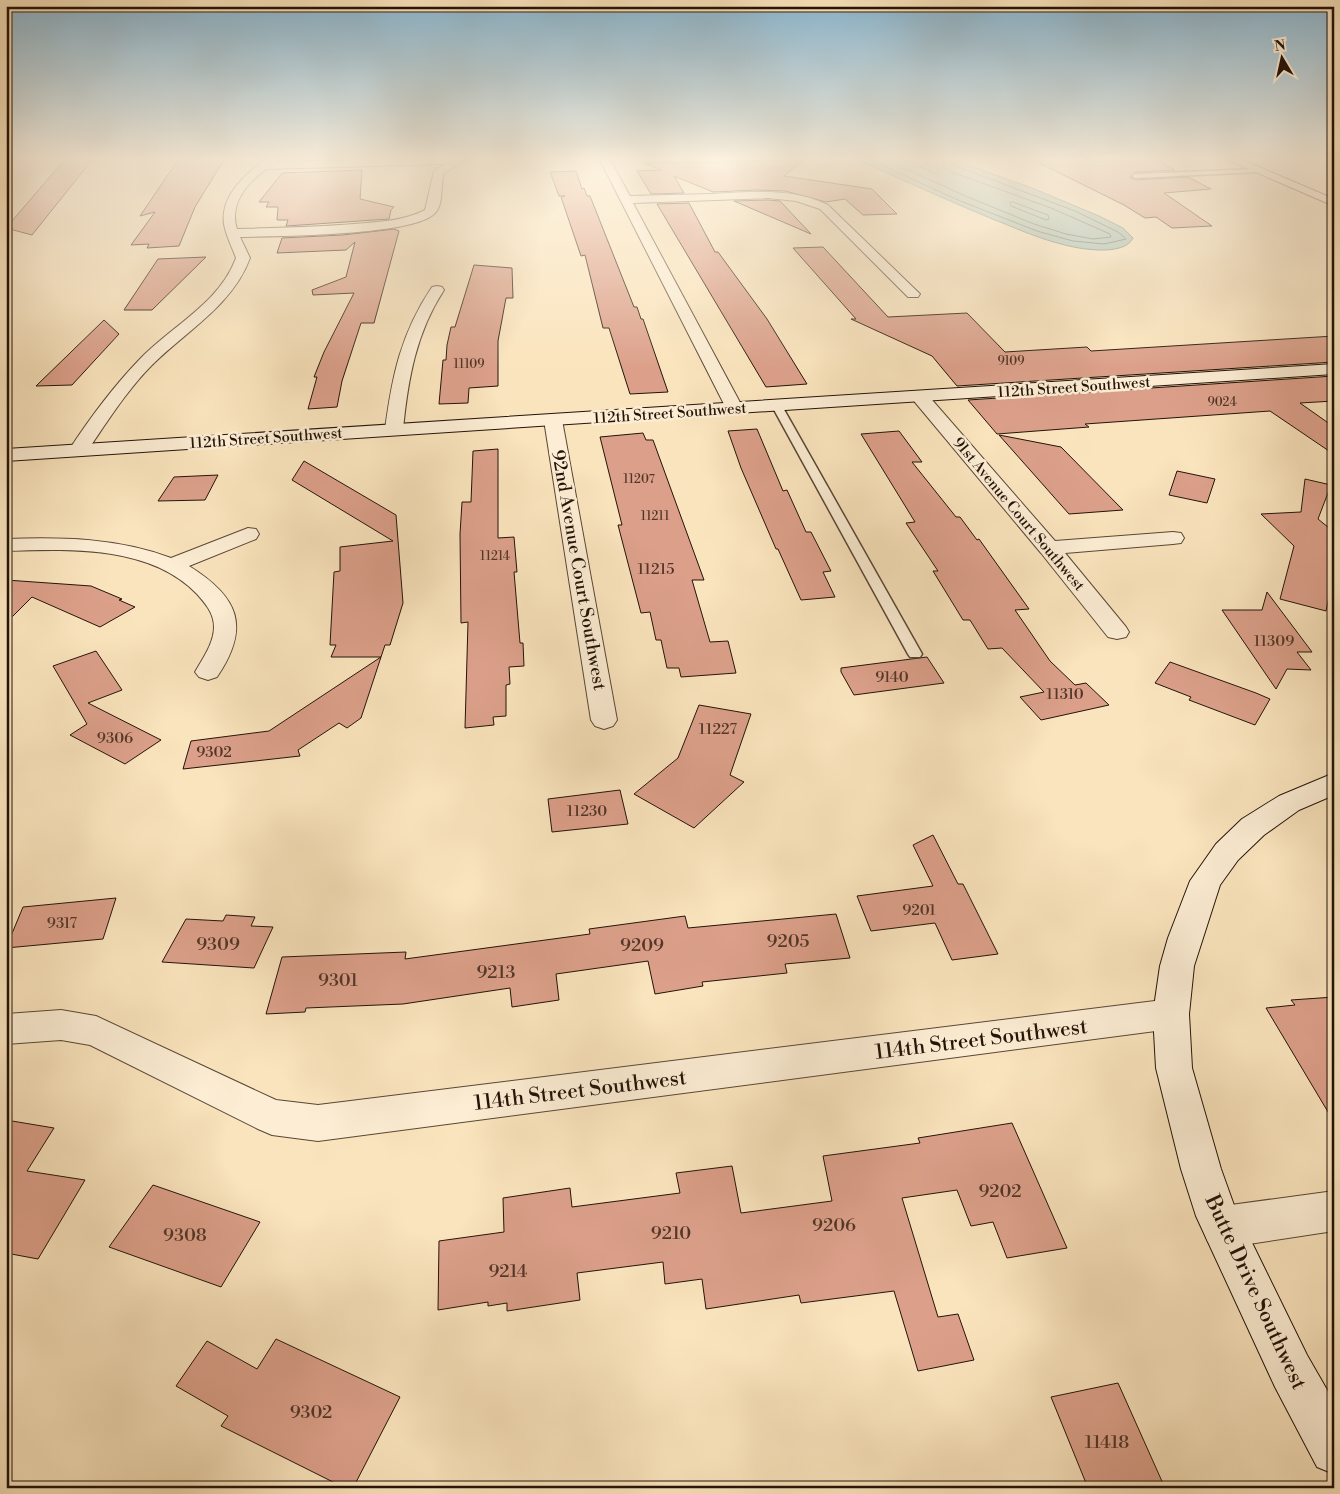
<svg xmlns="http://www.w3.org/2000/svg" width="1340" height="1494" viewBox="0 0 1340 1494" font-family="'Libre Bodoni',serif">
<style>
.water{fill:#9ebeb3;stroke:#6d7a6f}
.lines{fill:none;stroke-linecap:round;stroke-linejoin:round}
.shore{stroke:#60685e;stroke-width:1}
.building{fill:#dca08a;stroke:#231308}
.lane-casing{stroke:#594735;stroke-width:3}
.street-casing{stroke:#594735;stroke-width:2}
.secondary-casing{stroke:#231308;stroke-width:2}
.lane{fill:#fcedd4;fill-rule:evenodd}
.street{fill:#fcedd4;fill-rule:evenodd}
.secondary{fill:#fcedd4;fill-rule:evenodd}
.labels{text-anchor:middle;stroke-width:5;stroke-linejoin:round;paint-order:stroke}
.far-number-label{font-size:12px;fill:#513628}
.far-street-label{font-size:15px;fill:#231308;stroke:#fcedd4}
.number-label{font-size:15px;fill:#513628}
.street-label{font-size:18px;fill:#231308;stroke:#fcedd4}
.near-number-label{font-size:18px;fill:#513628}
.near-street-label{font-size:21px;fill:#231308;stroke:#fcedd4}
</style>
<rect width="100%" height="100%" fill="#fae4bd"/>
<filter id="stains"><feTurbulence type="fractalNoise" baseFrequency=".004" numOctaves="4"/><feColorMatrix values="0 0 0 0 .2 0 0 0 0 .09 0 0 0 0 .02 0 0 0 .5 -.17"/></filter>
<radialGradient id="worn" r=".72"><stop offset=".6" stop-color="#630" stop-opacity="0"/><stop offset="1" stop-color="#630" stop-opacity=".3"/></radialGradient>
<path class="water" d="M853 158H948L1032 188 1099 216 1123 228 1133 238C1124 257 1078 249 1061 244 1037 238 1013 227 990 218 944 199 899 178 853 158Z"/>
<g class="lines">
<g class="shore">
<path d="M866 158 958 200 1037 231 1073 241 1104 244 1126 239 1118 232 1075 211 953 165 949 158"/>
<path d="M882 158 963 195 1034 224 1066 234 1093 239 1111 237 1110 234 1051 208 949 171 944 166 943 158"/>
<path d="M900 158 936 174 938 171 935 158"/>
<path d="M1013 202 1048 215 1049 219 1046 220 1011 206 1010 203Z"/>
</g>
</g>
<g class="building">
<path d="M66 158H90L92 160 32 235 6 228Z"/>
<path d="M225 158 195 207 179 246 147 248 149 244 131 245 155 212 140 216 178 160Z"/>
<path d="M1029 158H1093V162L1155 160 1175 170 1135 172 1130 177 1135 180 1188 177 1211 189 1164 193 1212 226 1172 228 1156 217 1145 218 1124 205Z"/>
<path d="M804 160 784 176 872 189 897 214 863 215 845 199 826 202 785 191 756 190 713 192 674 176 684 193 651 194 637 171 662 170 645 163Z"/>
<path d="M362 170 360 199 394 207 391 210 389 219 286 226 288 220H277L278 207H266L269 202H259L282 173Z"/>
<path d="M576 171 582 189 584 188 587 196H590L634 307H637L641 319H643L668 392 630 394 609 328H603L585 255 581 256 561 197 565 196H559L550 172Z"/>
<path d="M768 200 780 201 811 234 734 201Z"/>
<path d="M689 203 715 252H718L767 319 807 384 766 387 657 204Z"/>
<path d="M394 229 399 231 374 323H361L342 381 337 407 308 409 317 377H314L324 352 354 293 313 295 312 290 346 277 355 242 346 250 277 253 282 238 343 235Z"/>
<path d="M823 247 888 317 967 313 1005 352 1087 347 1091 351 1334 336V362L957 386 932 356 851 319H856L793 248Z"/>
<path d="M206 257 152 310H124L158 259Z"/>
<path d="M474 265 512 268 513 298H506L498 341V386L469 388 468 403 439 404 443 360H446L447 345 451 327H455Z"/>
<path d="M104 320 119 334 72 385 36 386Z"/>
<path d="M1334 376V401L1300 403 1334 427V444L1329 451 1270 411 1085 424 1089 427 997 434 968 400Z"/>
<path d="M757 429 783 491 787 490 806 532H811L831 571 823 572 835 597 801 600 778 549H776L741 468 728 431Z"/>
<path d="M899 431 922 462H912L956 517H960L977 540 979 539 1029 609 1015 610 1050 661 1075 685 1086 683 1109 705 1041 720 1020 697 1044 692 1002 648 988 649 970 620H963L933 571H938L906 523 915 522 861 434Z"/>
<path d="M643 433 646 440H653L704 580H692L710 642 728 641 736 673 681 677 679 668H667L661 640H656L650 612 641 613 618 525H622L600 437Z"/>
<path d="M999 435 1061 447 1123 510 1069 514Z"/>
<path d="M498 449V538L514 537 517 572H514L520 643H523L524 666 509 667 510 684 506 685V716L493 717 494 725 465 728 468 622 461 623 460 534 462 502H471L473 451Z"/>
<path d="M304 461 396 515 403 603 390 645H385L381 657H331L336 645H330L334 572 340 571V547L393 541 292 480Z"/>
<path d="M1177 471 1215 479 1207 503 1169 495Z"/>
<path d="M218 475 205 500 158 501 174 477Z"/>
<path d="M1305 479 1331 485 1318 519 1334 532V573L1326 611 1280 599 1294 546 1261 514 1301 512Z"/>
<path d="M6 580 91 586 122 599 119 600 135 607 100 627 32 597 6 623Z"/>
<path d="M1267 592 1312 652H1297L1311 670 1287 669 1276 689 1222 610H1262Z"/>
<path d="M96 651 122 690 88 703 161 740 125 764 70 735 87 724 53 666Z"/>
<path d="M381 657 361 718 347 728 339 723 298 750 300 756 183 769 191 741 269 731Z"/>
<path d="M927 657 944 683 854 695 841 672V668Z"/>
<path d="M1170 662 1256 693 1270 699 1255 725 1189 700 1191 697 1155 683Z"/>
<path d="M699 705 751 714 730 775 744 782 694 828 634 794 678 758Z"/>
<path d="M620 790 628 824 552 832 548 799Z"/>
<path d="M933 835 958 884H963L998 954 952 960 935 923 871 931 857 896 933 886 913 845Z"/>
<path d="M116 898 103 939 6 948 23 907Z"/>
<path d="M836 914 850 958 785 964 787 973 702 982 703 986 655 994 648 961 556 974 559 1000 512 1007 510 988 403 1004 306 1008 305 1012 266 1014 282 957 406 952 405 959 590 934 589 929 685 916 688 928Z"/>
<path d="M226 915 255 917 251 926 273 927 254 968 162 962 186 919 223 921Z"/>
<path d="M1334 997V1122L1266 1008 1295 1005 1291 1000Z"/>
<path d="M6 1120 54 1128 27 1171 85 1180 38 1259 6 1253Z"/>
<path d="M1012 1123 1067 1248 1007 1258 993 1222 971 1226 957 1190 902 1198 938 1317 958 1314 974 1360 918 1371 894 1291 801 1303 799 1295 706 1309 702 1279 665 1284 663 1262 577 1273 580 1300 507 1311V1303L488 1306V1302L438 1310 439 1241 504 1232 503 1198 570 1188 572 1207 680 1193 676 1173 732 1166 741 1213 832 1201 823 1156 920 1143 918 1138Z"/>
<path d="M153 1185 260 1222 221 1287 109 1247Z"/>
<path d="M276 1339 400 1397 353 1488H345L221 1426 228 1416 176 1386 207 1341 257 1369Z"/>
<path d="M1118 1383 1165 1488H1088L1051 1397Z"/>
</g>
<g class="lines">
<defs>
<g id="lane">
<path d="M1257 169 1260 171 1259 172 1135 178 1132 176 1135 174Z"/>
<path d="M777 403 782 406 922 654 920 657H910L908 654 772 406Z"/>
</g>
<g id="street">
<path d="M6 158H28L23 161 6 162Z"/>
<path d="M268 158H280L275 162 465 158 466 160 444 173C440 185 444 204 435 213 415 236 274 236 240 237L250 258C233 305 185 332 152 365 126 391 106 424 85 454L78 456 71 454 69 450C90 418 113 387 139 360 171 326 219 304 236 258 232 247 226 236 224 224 220 196 246 173 268 158ZM445 164 434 171 425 210C404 221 378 222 354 224 315 227 276 228 237 229 229 204 247 183 266 169Z"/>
<path d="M599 158H609L630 196C657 195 684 195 711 194 751 192 790 187 828 205L920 294 918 297H908L820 209 796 201 768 198 633 203 743 408 740 412 734 413 728 412Z"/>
<path d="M437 286 442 287 444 290C416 333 408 379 403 430L400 434 394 435 388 434 385 430C392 376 401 333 432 287Z"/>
<path d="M920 392 926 393 1055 541 1173 532 1181 533 1184 538 1181 543 1173 544 1065 553 1126 627 1129 632 1126 637 1117 639 1108 637 1041 553 914 401 911 397 914 393Z"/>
<path d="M553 415 559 416 562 420 617 720 613 726 604 729 595 726 591 720 544 420 547 416Z"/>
<path d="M248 528 256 529 259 534 256 539 189 566C239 597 251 627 217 677L208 680 199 677 195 672C203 658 214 643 214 627 214 613 205 603 197 594 150 545 69 549 6 551V539C62 537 118 538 171 558Z"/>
<path d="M1171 999 1183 1003 1189 1014 1183 1025 1171 1029 318 1141 272 1135 258 1129 90 1045 61 1040 6 1044V1014L61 1010 96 1016 276 1100 318 1105Z"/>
<path d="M1334 1191V1231L1223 1248 1208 1242 1202 1227 1208 1212 1223 1206Z"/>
</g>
<g id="secondary">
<path d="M1223 158H1238L1334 199V206Z"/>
<path d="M1334 364V374L6 461V449Z"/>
<path d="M1334 773V795L1299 810 1264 835 1238 860 1220 885 1194 966 1189 1014 1192 1068 1221 1169 1235 1208 1307 1355 1334 1402V1474L1317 1467 1275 1387 1196 1216 1181 1169 1156 1068 1153 1014 1160 966 1168 938 1190 881 1216 844 1242 819 1279 796Z"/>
</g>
</defs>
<use href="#lane" class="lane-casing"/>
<use href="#street" class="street-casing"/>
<use href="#secondary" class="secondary-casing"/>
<use href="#lane" class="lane"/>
<use href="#street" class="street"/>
<use href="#secondary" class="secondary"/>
</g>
<linearGradient id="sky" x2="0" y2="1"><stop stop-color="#8ab8d3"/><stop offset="0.43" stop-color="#fdf3e1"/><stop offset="1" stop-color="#fdf3e1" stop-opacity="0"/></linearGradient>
<rect width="1340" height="368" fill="url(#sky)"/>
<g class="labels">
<g class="far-number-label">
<text x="1011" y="365">9109</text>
<text x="469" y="368">11109</text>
<text x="1222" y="406">9024</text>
<text x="639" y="483">11207</text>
<text x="655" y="520">11211</text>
<text x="495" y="560">11214</text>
</g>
<g class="far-street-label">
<text transform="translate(1074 387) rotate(-4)" y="5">112th Street Southwest</text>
<text transform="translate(670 413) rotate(-4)" y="5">112th Street Southwest</text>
<text transform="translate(266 438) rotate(-4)" y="5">112th Street Southwest</text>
<text transform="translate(1019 514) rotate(50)" y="5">91st Avenue Court Southwest</text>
</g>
<g class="number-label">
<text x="656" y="574">11215</text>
<text x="1274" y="646">11309</text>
<text x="892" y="682">9140</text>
<text x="1065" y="699">11310</text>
<text x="718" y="734">11227</text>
<text x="115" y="743">9306</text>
<text x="214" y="757">9302</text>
<text x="587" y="816">11230</text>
<text x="919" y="915">9201</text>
<text x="62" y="928">9317</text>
</g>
<g class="street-label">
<text transform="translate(579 570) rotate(80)" y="6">92nd Avenue Court Southwest</text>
</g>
<g class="near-number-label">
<text x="788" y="947">9205</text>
<text x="218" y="950">9309</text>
<text x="642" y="951">9209</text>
<text x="496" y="978">9213</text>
<text x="338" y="986">9301</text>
<text x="1000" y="1197">9202</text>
<text x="834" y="1231">9206</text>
<text x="671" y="1239">9210</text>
<text x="185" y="1241">9308</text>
<text x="508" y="1277">9214</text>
<text x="311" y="1418">9302</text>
<text x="1107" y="1448">11418</text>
</g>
<g class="near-street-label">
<text transform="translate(981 1039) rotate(-7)" y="7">114th Street Southwest</text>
<text transform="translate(580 1090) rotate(-7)" y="7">114th Street Southwest</text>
<text transform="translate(1256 1292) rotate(65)" y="7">Butte Drive Southwest</text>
</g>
</g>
<rect width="1340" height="1494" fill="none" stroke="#fae4bd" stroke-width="25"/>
<rect x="8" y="8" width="1325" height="1479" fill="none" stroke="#231308" stroke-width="2.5"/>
<rect x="12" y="12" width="1315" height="1469" fill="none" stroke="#231308"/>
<g transform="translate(1282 58) rotate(351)" stroke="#fcedd4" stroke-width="4" paint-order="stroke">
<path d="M0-4L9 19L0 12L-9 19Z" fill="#231308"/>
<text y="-8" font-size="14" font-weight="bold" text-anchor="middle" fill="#231308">N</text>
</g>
<rect width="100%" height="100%" filter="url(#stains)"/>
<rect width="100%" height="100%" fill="url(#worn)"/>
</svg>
